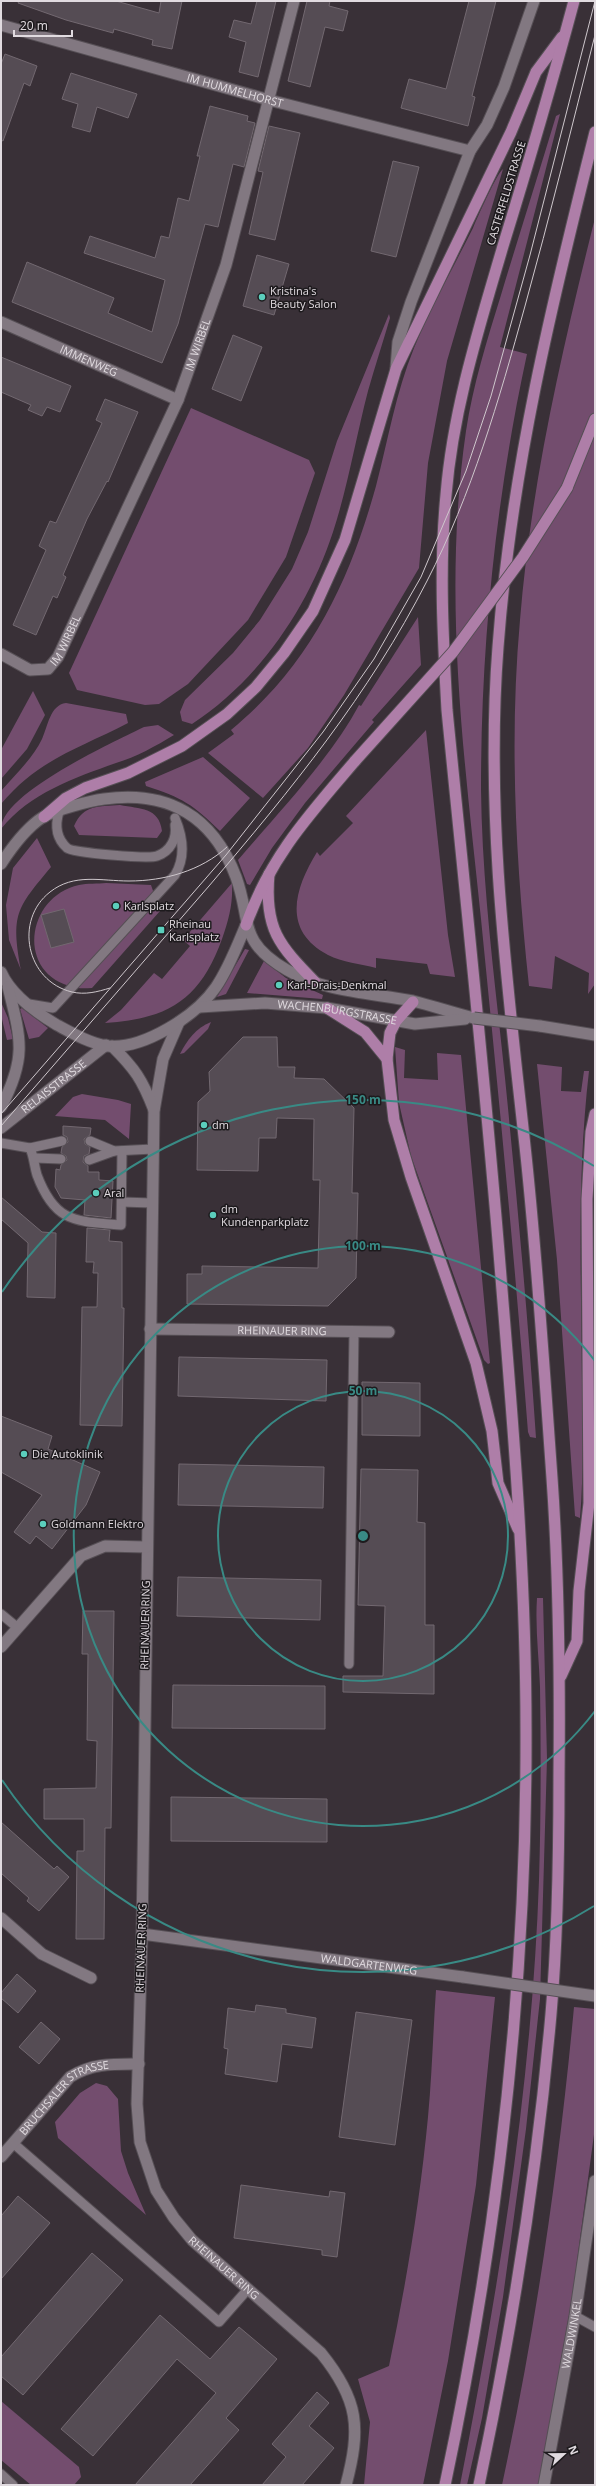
<svg xmlns="http://www.w3.org/2000/svg" width="596" height="2486" viewBox="0 0 596 2486" font-family="'Open Sans',sans-serif">
<style>
.green{fill:#734d6e}
.building{fill:#554c54;stroke:#726870}
.lines{fill:none;stroke-linecap:round;stroke-linejoin:round}
.service-casing{stroke:#564f55;stroke-width:11}
.minor-casing{stroke:#564f55;stroke-width:13}
.secondary-casing{stroke:#564f55;stroke-width:13}
.trunk-casing{stroke:#564f55;stroke-width:13}
.service{stroke:#827881;stroke-width:9}
.minor{stroke:#827881;stroke-width:11}
.secondary{stroke:#827881;stroke-width:11}
.trunk{stroke:#ae7ea8;stroke-width:11}
.tram{stroke:#cec7cc;stroke-width:1}
.minor-bridge-casing{stroke:#564f55;stroke-width:13;stroke-linecap:butt}
.secondary-bridge-casing{stroke:#564f55;stroke-width:13;stroke-linecap:butt}
.trunk-bridge-casing{stroke:#564f55;stroke-width:13;stroke-linecap:butt}
.minor-bridge{stroke:#827881;stroke-width:11}
.secondary-bridge{stroke:#827881;stroke-width:11}
.trunk-bridge{stroke:#ae7ea8;stroke-width:11}
.ring{fill:none;stroke:#398a85;stroke-width:2}
.poi-dot{fill:#5bcebc;stroke:#1d1a1d;stroke-width:1.5}
.labels{text-anchor:middle;stroke-width:3;stroke-linejoin:round;paint-order:stroke}
.street-label{font-size:11px;fill:#e1dbe0;stroke:#1d1a1d}
.poi-label{font-size:11px;fill:#e1dbe0;stroke:#1d1a1d;text-anchor:start}
.centre{fill:#398a85;stroke:#1d1a1d;stroke-width:2}
.ring-label{font-size:12px;text-anchor:middle;font-weight:bold;fill:#398a85;stroke:#1d1a1d;stroke-width:3;stroke-linejoin:round;paint-order:stroke}
</style>
<rect width="100%" height="100%" fill="#393037"/>
<g class="green">
<path d="M560 114 500 347 527 354C496 497 481 643 481 789 482 885 495 982 505 1078 517 1198 528 1318 536 1438L530 1437 528 1432C515 1261 498 1090 481 919 464 755 442 596 466 431 473 385 487 340 501 295 519 235 538 176 556 116Z"/>
<path d="M503 169 447 361 428 463 419 568 344 695 308 748 263 798 208 753 234 734 231 730C310 665 349 583 376 486 388 440 396 392 414 348 431 307 453 268 473 228 477 218 497 173 503 169Z"/>
<path d="M595 218V984L588 994 589 973 555 956 552 989 529 986C516 864 509 742 520 620 531 484 562 350 595 218Z"/>
<path d="M389 314 390 318C383 342 375 366 368 391 356 437 348 486 333 532 308 608 259 680 192 724L182 721 180 712 185 700 233 653 260 620 292 569 308 532 337 441Z"/>
<path d="M191 408 309 460 315 473 286 557 248 620 188 684 159 704 145 705 77 690 69 673Z"/>
<path d="M418 617 421 665 372 720 374 722 305 803 272 848 250 885 247 884 238 860C277 814 331 758 359 705L361 706Z"/>
<path d="M33 691 45 715 27 749 1 779V750Z"/>
<path d="M66 703 126 714 128 723C78 749 39 759 1 804V791C15 775 33 758 42 739 48 726 50 705 66 703Z"/>
<path d="M158 725 174 735C156 746 136 757 116 763 74 778 30 793 1 829 1 793 114 742 144 727Z"/>
<path d="M426 730 448 935 455 977 430 974 427 964 376 958V968C361 964 342 962 328 955 281 930 295 888 317 852L320 856 353 823 346 816Z"/>
<path d="M203 757 250 798 220 831C192 804 183 798 146 786L145 782Z"/>
<path d="M120 805C140 809 159 807 162 831L157 838 79 835 74 826C84 804 98 807 120 805Z"/>
<path d="M37 838 51 867C16 909 11 914 21 970L9 940 6 905 13 868Z"/>
<path d="M106 883 151 885 160 911 92 988C86 988 79 989 74 987 16 975 25 897 79 885 87 883 98 884 106 883Z"/>
<path d="M232 883C233 904 229 919 222 939 200 1000 168 1019 105 1023L121 1010 154 973 162 979 190 946 183 940Z"/>
<path d="M245 949 249 950 226 994 217 997Z"/>
<path d="M264 961 286 978 323 995 322 999 247 993Z"/>
<path d="M1 1002 8 1018 13 1039 7 1040 1 1015Z"/>
<path d="M22 1008 48 1028 39 1037 29 1039 20 1009Z"/>
<path d="M211 1022 208 1029 184 1053 180 1054C187 1040 196 1028 211 1022Z"/>
<path d="M395 1047 405 1050 404 1078 438 1080 437 1053 461 1055 490 1363 488 1364 484 1360 411 1156 399 1103Z"/>
<path d="M537 1064 562 1067 561 1091 581 1092 584 1071H589C577 1174 581 1276 582 1379 582 1425 584 1472 580 1518L575 1516 557 1260Z"/>
<path d="M82 1094 118 1100 131 1104 129 1139 105 1120 55 1116 73 1097Z"/>
<path d="M537 1598H543L547 1759 540 1999 526 2129 503 2297 482 2418 467 2485H460C499 2286 532 2084 539 1880 541 1816 541 1752 540 1687 539 1658 535 1628 537 1598Z"/>
<path d="M436 1990 495 1997 476 2185 448 2361 423 2485H364L370 2422 358 2379 389 2366C406 2284 420 2201 428 2117 432 2075 433 2033 436 1990Z"/>
<path d="M574 2007 595 2009V2127L572 2298 539 2485H502C536 2327 559 2168 574 2007Z"/>
<path d="M96 2083 107 2086 118 2099 121 2151 128 2173 146 2215 58 2138 55 2122 80 2093Z"/>
<path d="M1 2401 79 2467 81 2477 74 2485H31L1 2460Z"/>
</g>
<g class="building">
<path d="M19 1H116L159 13 161 1H182L172 49 152 45 153 40 114 29 113 33 66 20 18 3Z"/>
<path d="M257 1H276L258 77 239 72 246 42 229 37 234 20 251 24Z"/>
<path d="M307 1H330L329 6 348 11 343 31 325 27 310 87 288 81Z"/>
<path d="M469 1H496L472 96 475 97 468 126 401 108 409 79 446 89Z"/>
<path d="M5 54 37 66 30 86 24 83 3 141 1 140V64Z"/>
<path d="M71 73 137 94 128 118 97 107 90 132 72 127 78 104 62 99Z"/>
<path d="M210 106 248 116 247 121 255 123 244 167 233 164 218 227 205 224 178 324 162 363 12 302 27 262 114 298 108 313 152 332 165 280 84 253 90 236 155 258 161 236 169 238 178 198 189 201 200 156H197Z"/>
<path d="M269 126 300 133 275 240 249 234 263 172 258 171Z"/>
<path d="M393 161 419 167 396 257 371 251Z"/>
<path d="M257 255 289 264 274 315 243 306Z"/>
<path d="M233 335 262 347 241 401 212 389Z"/>
<path d="M1 357 71 386 60 412 47 407 42 416 28 410 31 405 1 392Z"/>
<path d="M105 399 138 412 108 482 107 481 87 519 63 575 66 577 57 598 53 596 36 635 13 625 46 550 39 546 50 521 56 523 102 423 96 420Z"/>
<path d="M64 909 74 942 51 948 41 915Z"/>
<path d="M243 1037H277L278 1067H295L294 1078 324 1079 354 1108 352 1193H358L356 1278 328 1306 187 1304V1274H202V1266L318 1268 320 1180H313L314 1119 277 1118 276 1138H259L258 1171 197 1170 198 1102 210 1091 209 1072Z"/>
<path d="M63 1126 91 1128 90 1135 84 1139 85 1144 90 1147 89 1154 84 1156 83 1162 88 1166V1172H99V1180L113 1181 111 1218 84 1215 85 1200 61 1198 55 1187 56 1169 60 1170 61 1165 67 1160 66 1156 61 1153 62 1147 68 1142 67 1137 63 1135Z"/>
<path d="M1 1197 42 1232 56 1233 55 1298 27 1297 28 1243 1 1219Z"/>
<path d="M87 1228 110 1230 109 1241 122 1242V1308H124L122 1426 80 1425 82 1307H97L98 1273H93L94 1262H86Z"/>
<path d="M179 1357 327 1360 326 1401 178 1396Z"/>
<path d="M362 1382 420 1383V1436L362 1435Z"/>
<path d="M1 1416 52 1436 48 1449 100 1472 86 1505 52 1549 36 1536 30 1544 14 1532 42 1495 1 1472Z"/>
<path d="M179 1464 324 1467 323 1508 178 1505Z"/>
<path d="M361 1469 418 1470 417 1522 425 1523V1625H434V1694L343 1692V1676H383L385 1606 358 1605Z"/>
<path d="M178 1577 321 1580 320 1620 177 1616Z"/>
<path d="M83 1611H114L111 1828H105L104 1939H76L77 1851H84V1819H44V1789L96 1788 97 1741 87 1740 88 1654H82Z"/>
<path d="M173 1685 325 1686V1729L172 1728Z"/>
<path d="M171 1797 327 1799V1842L171 1841Z"/>
<path d="M1 1822 54 1869 57 1866 69 1877 39 1911 27 1901 29 1898 1 1873Z"/>
<path d="M17 1974 36 1991 18 2013 1 1998V1993Z"/>
<path d="M256 2005 286 2009V2013L316 2018 312 2048 282 2044 277 2082 225 2074 228 2049 224 2048 228 2008 255 2012Z"/>
<path d="M356 2012 412 2020 395 2145 339 2137Z"/>
<path d="M41 2022 60 2039 39 2064 19 2047Z"/>
<path d="M241 2185 329 2197 330 2191 345 2193 337 2257 322 2255V2250L234 2238Z"/>
<path d="M18 2196 50 2223 1 2279V2216Z"/>
<path d="M92 2253 123 2280 23 2395 1 2376V2357Z"/>
<path d="M160 2315 210 2359 239 2327 277 2359 226 2418 239 2430 190 2485H135L216 2393 177 2359 93 2456 61 2429Z"/>
<path d="M317 2392 329 2403 309 2426 334 2448 302 2485H262L286 2457 272 2444Z"/>
</g>
<g class="lines">
<defs>
<g id="service">
<path d="M59 812C55 825 56 838 67 848 73 853 149 859 157 856 171 851 177 838 175 825"/>
<path d="M29 1004 53 1008 175 875C186 857 183 837 175 818"/>
<path d="M90 1141 114 1151 153 1149"/>
<path d="M1 1143 30 1148 62 1141"/>
<path d="M30 1148C34 1157 34 1165 37 1175 55 1223 75 1221 121 1225L122 1151"/>
<path d="M35 1158 61 1159"/>
<path d="M89 1160 114 1151"/>
<path d="M122 1202 152 1203"/>
<path d="M1 1614 18 1628"/>
<path d="M349 1664 354 1332"/>
<path d="M13 2143 219 2322 248 2289"/>
<path d="M575 2316 595 2327"/>
<path d="M1 2474 13 2485"/>
</g>
<g id="minor">
<path id="s1" d="M1 25 269 100 470 151"/>
<path id="s2" d="M1 322 178 400"/>
<path d="M396 368 398 342 411 302 470 151 487 125 504 87 534 1"/>
<path id="s3" d="M1 654 30 670 48 669 58 657 178 400 226 265 294 1"/>
<path id="s4" d="M179 1022 163 1059 154 1111 142 1934 137 2104 140 2142 156 2190 174 2218 192 2240 321 2353C359 2400 361 2428 346 2485"/>
<path d="M112 1046C135 1069 142 1079 154 1110"/>
<path id="s5" d="M150 1329 389 1332"/>
<path d="M1 1647 81 1556 105 1546 146 1547"/>
<path d="M1 1918 42 1954 91 1978"/>
<path id="s6" d="M142 1934 463 1977"/>
<path id="s7" d="M1 2157 70 2077C92 2063 113 2064 139 2064"/>
<path id="s8" d="M544 2485 575 2316 595 2181"/>
</g>
<g id="secondary">
<path d="M1 864C12 847 26 828 43 817 55 810 89 801 104 799 168 790 213 816 236 877 252 921 237 941 287 970 324 992 371 993 413 1001 433 1006 454 1013 474 1018"/>
<path d="M1 972C11 995 35 1012 57 1025 72 1033 89 1043 107 1046 143 1050 196 1016 216 987 229 968 237 946 246 925"/>
<path id="s9" d="M200 1007 265 1003 327 1008 415 1024 465 1019"/>
<path d="M540 1026 595 1035"/>
<path d="M1 1107C27 1058 21 1039 8 987"/>
<path id="s10" d="M1 1128 106 1045"/>
</g>
<g id="trunk">
<path d="M567 488 595 419"/>
<path d="M44 817 66 798 85 788 128 773 182 746 227 714 256 687 284 653 313 611 345 540 396 369 511 132 536 72 562 37"/>
<path d="M269 874C264 929 279 945 315 982"/>
<path d="M246 925C270 857 309 815 355 761"/>
<path d="M413 1002 396 1021 390 1033 387 1059 394 1120 411 1177 476 1363 492 1431 498 1483 518 1529"/>
<path d="M327 1008 365 1032 387 1059"/>
<path d="M561 1676 577 1641 579 1591 589 1503 587 1199 591 1132 595 1114"/>
<path d="M445 2485C498 2236 527 1984 526 1729 526 1582 514 1436 502 1290 487 1096 466 903 447 710 443 638 439 566 446 495 453 409 479 328 503 246 528 165 552 83 574 1"/>
<path d="M479 2485C512 2329 537 2173 551 2014 558 1935 559 1855 559 1776 560 1676 559 1577 552 1478 544 1367 537 1256 525 1146 507 981 485 813 498 647 511 471 552 302 595 132"/>
</g>
</defs>
<use href="#service" class="service-casing"/>
<use href="#minor" class="minor-casing"/>
<use href="#secondary" class="secondary-casing"/>
<use href="#trunk" class="trunk-casing"/>
<use href="#service" class="service"/>
<use href="#minor" class="minor"/>
<use href="#secondary" class="secondary"/>
<use href="#trunk" class="trunk"/>
<g class="tram">
<path d="M110 988C97 992 85 995 72 992 26 981 14 920 50 892 74 873 101 881 129 881 164 881 201 871 227 847"/>
<path d="M1 1114 226 855 323 732 374 659 421 577 466 471 491 396 530 255 595 1"/>
<path d="M1 1126C70 1046 140 966 209 886 290 791 370 693 427 581 472 494 499 400 525 306 550 216 572 126 595 35"/>
</g>
<defs>
<path id="minor-bridge" d="M463 1977 595 1996"/>
<path id="secondary-bridge" d="M474 1018 540 1026"/>
<path id="trunk-bridge" d="M355 761 453 652 523 557 567 488"/>
</defs>
<use href="#minor-bridge" class="minor-bridge-casing"/>
<use href="#secondary-bridge" class="secondary-bridge-casing"/>
<use href="#trunk-bridge" class="trunk-bridge-casing"/>
<use href="#minor-bridge" class="minor-bridge"/>
<use href="#secondary-bridge" class="secondary-bridge"/>
<use href="#trunk-bridge" class="trunk-bridge"/>
</g>
<g class="ring">
<circle cx="363" cy="1536" r="145"/>
<path d="M595 1711A290 290 0 1 1 595 1361"/>
<path d="M594 1906A436 436 0 0 1 2 1780M2 1292A436 436 0 0 1 594 1166"/>
</g>
<g class="poi-dot">
<circle cx="262" cy="297" r="4"/>
<circle cx="116" cy="906" r="4"/>
<rect x="157" y="926" width="8" height="8" rx="2"/>
<circle cx="279" cy="985" r="4"/>
<circle cx="204" cy="1125" r="4"/>
<circle cx="96" cy="1193" r="4"/>
<circle cx="213" cy="1215" r="4"/>
<circle cx="24" cy="1454" r="4"/>
<circle cx="43" cy="1524" r="4"/>
</g>
<g class="labels">
<g class="street-label">
<text dy="4" stroke="none"><textPath href="#s1" startOffset="243">IM HUMMELHORST</textPath></text>
<text transform="translate(506 193) rotate(-73)" y="4">CASTERFELDSTRASSE</text>
<text dy="4" stroke="none"><textPath href="#s3" startOffset="409">IM WIRBEL</textPath></text>
<text dy="4" stroke="none"><textPath href="#s2" startOffset="96">IMMENWEG</textPath></text>
<text dy="4" stroke="none"><textPath href="#s3" startOffset="85">IM WIRBEL</textPath></text>
<text dy="4" stroke="none"><textPath href="#s9" startOffset="138">WACHENBURGSTRASSE</textPath></text>
<text dy="4" stroke="none"><textPath href="#s10" startOffset="67">RELAISSTRASSE</textPath></text>
<text dy="4" stroke="none"><textPath href="#s5" startOffset="132">RHEINAUER RING</textPath></text>
<text transform="translate(145 1625) rotate(-89)" y="4">RHEINAUER RING</text>
<text transform="translate(141 1948) rotate(-88)" y="4">RHEINAUER RING</text>
<text dy="4" stroke="none"><textPath href="#s6" startOffset="229">WALDGARTENWEG</textPath></text>
<text dy="4" stroke="none"><textPath href="#s7" startOffset="89">BRUCHSALER STRASSE</textPath></text>
<text dy="4" stroke="none"><textPath href="#s4" startOffset="1279">RHEINAUER RING</textPath></text>
<text dy="4" stroke="none"><textPath href="#s8" startOffset="154">WALDWINKEL</textPath></text>
</g>
<g class="poi-label">
<text x="270" y="295">Kristina's<tspan x="270" dy="13">Beauty Salon</tspan></text>
<text x="124" y="910">Karlsplatz</text>
<text x="169" y="928">Rheinau<tspan x="169" dy="13">Karlsplatz</tspan></text>
<text x="287" y="989">Karl-Drais-Denkmal</text>
<text x="212" y="1129">dm</text>
<text x="104" y="1197">Aral</text>
<text x="221" y="1213">dm<tspan x="221" dy="13">Kundenparkplatz</tspan></text>
<text x="32" y="1458">Die Autoklinik</text>
<text x="51" y="1528">Goldmann Elektro</text>
</g>
</g>
<circle cx="363" cy="1536" r="6" class="centre"/>
<g class="ring-label">
<text x="363" y="1104">150 m</text>
<text x="363" y="1250">100 m</text>
<text x="363" y="1395">50 m</text>
</g>
<rect width="596" height="2486" fill="none" stroke="#e1dbe0" stroke-width="4"/>
<g transform="translate(564 2454) rotate(68)" stroke="#1d1a1d" stroke-width="3" paint-order="stroke">
<path d="M0-3L7 15L0 10L-7 15Z" fill="#e1dbe0"/>
<text y="-6" font-size="11" font-weight="bold" text-anchor="middle" fill="#e1dbe0">N</text>
</g>
<path d="M14 30v6h58v-6" fill="none" stroke="#e1dbe0" stroke-width="2"/>
<text x="20" y="30" font-size="12" fill="#e1dbe0" stroke="#1d1a1d" stroke-width="3" paint-order="stroke">20 m</text>
</svg>
